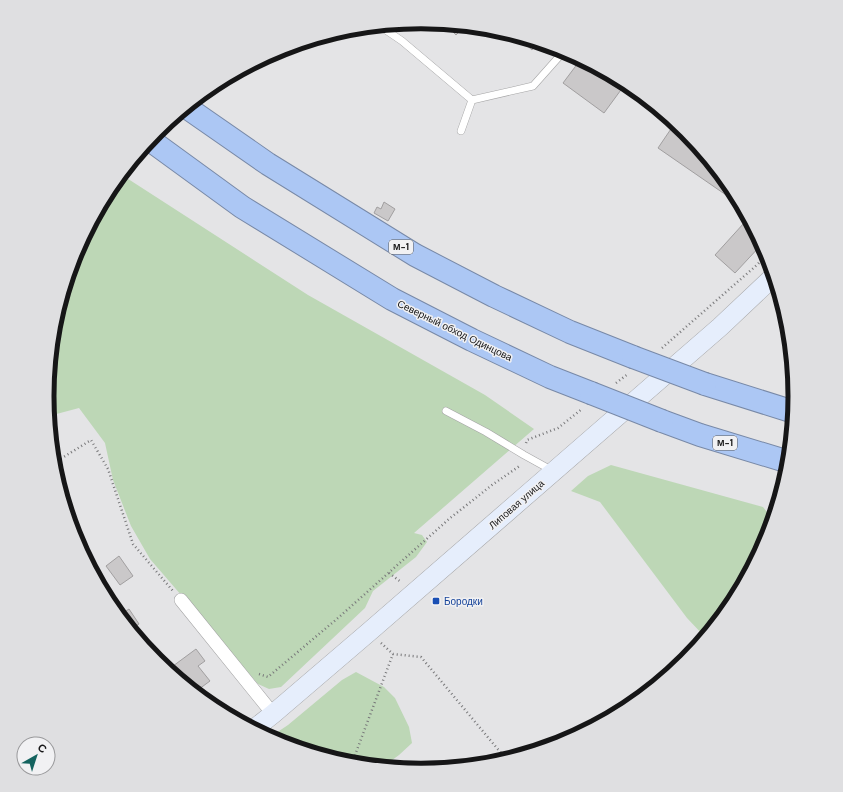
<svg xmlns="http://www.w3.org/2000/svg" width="843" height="792" viewBox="0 0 843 792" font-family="'DM Sans',sans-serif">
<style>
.green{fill:#bdd7b6}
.building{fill:#cac8c9;stroke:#a19fa0}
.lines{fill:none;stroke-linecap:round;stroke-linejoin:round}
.lane-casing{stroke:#a4a4a5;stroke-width:8}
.street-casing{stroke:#a4a4a5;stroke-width:14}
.secondary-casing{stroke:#a4a4a5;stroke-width:20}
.highway-casing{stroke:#7889a7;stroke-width:24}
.path{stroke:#777779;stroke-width:2.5;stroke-dasharray:1 3;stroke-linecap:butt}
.lane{stroke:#fff;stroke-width:7}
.street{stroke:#fff;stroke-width:13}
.secondary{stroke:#e6eefc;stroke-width:19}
.highway{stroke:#acc7f4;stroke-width:22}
.highway-bridge-casing{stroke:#7889a7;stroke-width:24;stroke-linecap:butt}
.highway-bridge{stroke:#acc7f4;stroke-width:22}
.transit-dot{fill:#1a4fb4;stroke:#f1f1f3;stroke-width:1.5}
.labels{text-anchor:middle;stroke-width:3;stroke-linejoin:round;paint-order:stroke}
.shield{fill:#f1f1f3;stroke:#585859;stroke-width:1}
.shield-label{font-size:9px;font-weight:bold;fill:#161617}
.street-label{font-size:10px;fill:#161617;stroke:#f1f1f3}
.transit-label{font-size:10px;fill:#164399;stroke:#f1f1f3;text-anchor:start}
.rim{fill:none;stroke:#161617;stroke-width:5}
</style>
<rect width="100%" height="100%" fill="#e4e4e6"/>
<g class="green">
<path d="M122 175 308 295 485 395 534 429 414 533 422 535 427 542 416 557 373 591 365 608 281 687 269 689 258 684 150 559 131 526 113 480 105 443 79 408 49 416 48 396 55 323 76 253 111 188Z"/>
<path d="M611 465 763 507 771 517 773 518 767 539 732 604 705 637 687 618 600 502 571 491 588 476Z"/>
<path d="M356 672 384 687 395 698 409 727 412 743 399 755 384 766 348 763 278 741 270 737 288 725 342 680Z"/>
</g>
<g class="building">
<path d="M445 24 465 26 456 35Z"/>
<path d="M516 36 538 42 532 50Z"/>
<path d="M581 59 626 83 604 113 563 83Z"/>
<path d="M675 123 686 132 733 188 742 206 658 148Z"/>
<path d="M384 202 395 209 388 221 374 213 377 207 381 209Z"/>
<path d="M744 223 751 230 753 227 762 244 735 273 715 255Z"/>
<path d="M119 556 133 576 120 585 106 566Z"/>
<path d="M129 609 139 624 131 629 120 615Z"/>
<path d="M196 649 205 661 198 666 210 681 195 692 169 669Z"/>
</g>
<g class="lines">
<defs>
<g id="lane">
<path d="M380 26 402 41 472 100"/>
<path d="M461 131 472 100 533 86 565 50"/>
<path d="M446 411 486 432 524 455 553 471"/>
</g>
<path id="street" d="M181 600 273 714"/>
<path id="secondary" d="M254 729 273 714 370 631 720 327 774 276"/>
<g id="highway">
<path d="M186 107 268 164 415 255 494 296 570 332 633 357"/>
<path d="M150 140 242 207 392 299 472 340 550 377 591 393"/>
<path d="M705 384 794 412"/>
<path d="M662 421 700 435 789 462"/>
</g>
</defs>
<use href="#lane" class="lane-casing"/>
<use href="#street" class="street-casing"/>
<use href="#secondary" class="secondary-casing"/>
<use href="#highway" class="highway-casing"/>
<g class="path">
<path d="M662 348 758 264 767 253"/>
<path d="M616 383 628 374"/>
<path d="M526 443 527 440 558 428 582 409"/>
<path d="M54 463 91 440 108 469 133 544 173 591"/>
<path d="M389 573 401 582"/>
<path d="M381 643 393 654 421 657 506 759"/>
<path d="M259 674 268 677 338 618 449 519 492 485 521 465"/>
<path d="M352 763 393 654"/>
</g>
<use href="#lane" class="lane"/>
<use href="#street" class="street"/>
<use href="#secondary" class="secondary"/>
<use href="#highway" class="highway"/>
<defs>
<g id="highway-bridge">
<path d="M633 357 705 384"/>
<path d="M591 393 662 421"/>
</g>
</defs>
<use href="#highway-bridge" class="highway-bridge-casing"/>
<use href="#highway-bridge" class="highway-bridge"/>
</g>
<rect class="transit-dot" x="432" y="597" width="8" height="8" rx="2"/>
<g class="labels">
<g class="shield">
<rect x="389" y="240" width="24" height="14" rx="3"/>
<rect x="713" y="436" width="24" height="14" rx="3"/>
</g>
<g class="shield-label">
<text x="401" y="250">М-1</text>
<text x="725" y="446">М-1</text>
</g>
<g class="street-label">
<text transform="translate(455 330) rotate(26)" y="4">Северный обход Одинцова</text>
<text transform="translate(516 504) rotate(-41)" y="4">Липовая улица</text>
</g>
<g class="transit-label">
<text x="444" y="605">Бородки</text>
</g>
</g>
<path d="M0 0H843V792H0ZM54 396a367 367 0 1 1 734 0a367 367 0 1 1-734 0Z" fill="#dfdfe1" fill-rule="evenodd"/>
<path class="rim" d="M54 396a367 367 0 1 1 734 0a367 367 0 1 1-734 0Z"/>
<g transform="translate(36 756) rotate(39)"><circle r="19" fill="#f1f1f3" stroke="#99999b"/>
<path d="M0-3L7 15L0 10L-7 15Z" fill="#14635f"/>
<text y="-6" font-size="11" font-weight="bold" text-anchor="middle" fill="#161617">С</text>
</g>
</svg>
